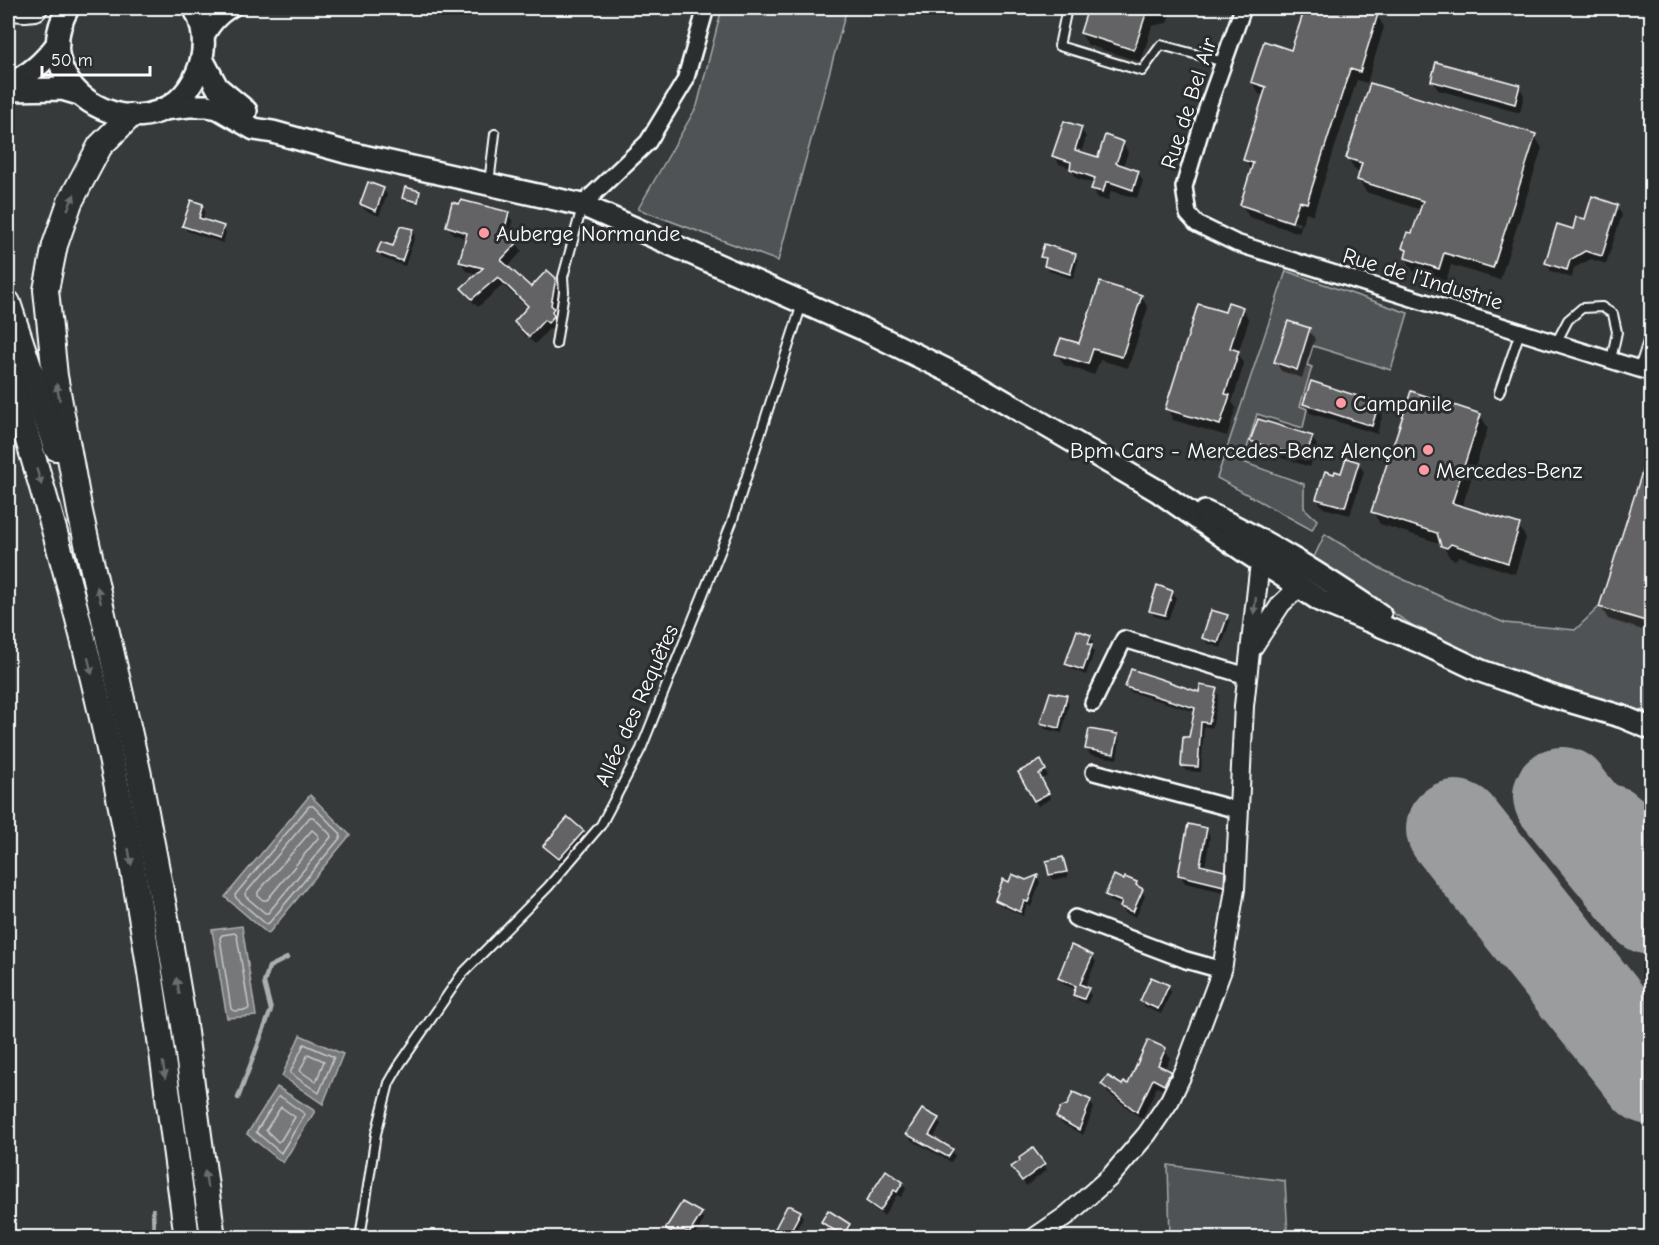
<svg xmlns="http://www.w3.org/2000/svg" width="1659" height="1245" viewBox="0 0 1659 1245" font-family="'Comic Neue',sans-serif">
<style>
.green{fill:#505354;stroke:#a8a9aa;stroke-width:1.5}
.water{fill:#767879;stroke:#adaeaf;stroke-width:1.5}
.shadow{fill:#0007;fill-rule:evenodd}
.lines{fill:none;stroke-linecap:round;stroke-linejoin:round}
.shore{stroke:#c8c9c9;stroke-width:1.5}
.stream{stroke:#adaeaf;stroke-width:4.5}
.taxiway{stroke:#9b9c9d;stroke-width:39}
.runway{stroke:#9b9c9d;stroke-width:98}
.building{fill:#636465;stroke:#fff;stroke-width:1.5}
.service-casing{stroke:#fff;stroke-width:12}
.minor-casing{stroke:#fff;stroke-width:20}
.tertiary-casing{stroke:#fff;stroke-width:22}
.secondary-casing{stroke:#fff;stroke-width:26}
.trunk-casing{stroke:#fff;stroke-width:28}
.service{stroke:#2a2d2e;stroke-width:8}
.minor{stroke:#2a2d2e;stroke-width:15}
.tertiary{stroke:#2a2d2e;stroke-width:18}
.secondary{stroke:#2a2d2e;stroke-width:21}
.trunk{stroke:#2a2d2e;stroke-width:24}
.oneway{fill:#6a6c6d}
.poi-dot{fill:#ff9aa2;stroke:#2a2d2e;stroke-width:2}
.labels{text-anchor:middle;stroke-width:6;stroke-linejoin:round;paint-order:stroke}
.street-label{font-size:22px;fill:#fff;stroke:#2a2d2e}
.poi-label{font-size:22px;fill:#fff;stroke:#2a2d2e;text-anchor:start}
</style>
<rect width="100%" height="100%" fill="#373a3b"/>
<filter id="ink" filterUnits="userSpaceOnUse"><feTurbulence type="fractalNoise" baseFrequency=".0167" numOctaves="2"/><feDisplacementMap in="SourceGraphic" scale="12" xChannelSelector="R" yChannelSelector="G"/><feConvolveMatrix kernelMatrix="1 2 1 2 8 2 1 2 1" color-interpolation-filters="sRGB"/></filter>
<g filter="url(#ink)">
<g class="green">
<path d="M722 8H847L778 261 638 209 697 106Z"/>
<path d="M1286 271 1408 313 1391 370 1313 346 1307 365 1312 367 1300 406 1307 409 1303 428 1257 414 1243 462 1304 484V508L1317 520 1312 530 1217 478Z"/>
<path d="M1325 534 1383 570 1444 598 1505 623 1575 630 1599 607 1651 623V713L1557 689 1432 638 1312 561Z"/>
<path d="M1168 1165 1285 1181 1288 1237H1170Z"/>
</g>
<g class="water">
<path d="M310 795 350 835 268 934 225 897Z"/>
<path d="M242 926 256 1016 227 1018 212 930Z"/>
<path d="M300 1035 343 1054 323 1104 282 1076Z"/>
<path d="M277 1087 315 1111 283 1163 247 1134Z"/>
</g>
<g class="shadow">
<path d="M1089 8H1172L1167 23 1152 26 1141 62 1088 45 1081 33Z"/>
<path d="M1307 8H1354L1377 15 1384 27 1367 83 1357 80 1313 215 1306 212 1299 233 1249 217 1242 205 1252 172 1245 160 1265 96 1259 94 1252 82 1292 52ZM1249 206 1300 223 1299 226 1249 209Z"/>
<path d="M1433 81 1519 86 1524 95 1520 113 1438 90Z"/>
<path d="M1081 129 1086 137 1081 154 1099 159 1123 143 1128 152 1123 167 1138 172 1143 181 1137 198 1111 191 1108 201 1098 198 1093 189 1094 184 1076 178 1071 168 1059 164 1054 155Z"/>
<path d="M1535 136 1542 148 1500 280 1451 265 1446 281 1413 271 1406 258 1407 254 1404 248 1413 235 1421 210 1366 192 1359 180 1361 172 1355 170 1348 158Z"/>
<path d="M383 189 387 195 379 216 365 210 361 204Z"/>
<path d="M419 192 420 195 418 204 405 200 404 198Z"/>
<path d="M202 205 205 211 202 221 223 227 226 233 223 243 187 231 184 226Z"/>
<path d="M1617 206 1622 215 1606 264 1591 259 1574 268 1572 278 1551 271 1546 263 1574 231 1586 221Z"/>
<path d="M508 213 513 222 509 238 517 243 522 251 507 268 531 289 555 279 560 288 556 314 558 326 553 331 550 328 535 344 520 331 515 323 528 308 503 285 478 307 468 297 463 288 479 274 466 271 461 262 467 239 453 234 448 226Z"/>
<path d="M412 230 415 236 405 266 382 258 379 252 394 248Z"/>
<path d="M1075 255 1078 261 1073 279 1049 271 1042 256Z"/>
<path d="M1141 296 1148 308 1128 368 1100 360 1094 375 1064 365 1057 353 1080 345Z"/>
<path d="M1242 308 1249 320 1238 353 1244 364 1232 402 1236 408 1227 436 1173 420 1167 408 1226 314Z"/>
<path d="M1309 330 1315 339 1302 378 1281 371 1276 362Z"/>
<path d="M1305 403 1378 404 1383 414 1377 434 1310 413Z"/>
<path d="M1480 415 1488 428 1462 507 1519 526 1526 538 1515 574 1459 556 1455 560 1450 558 1442 544 1380 524 1373 511Z"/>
<path d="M1312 437 1317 446 1310 467 1257 450 1252 441Z"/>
<path d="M1652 447V633L1608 619 1601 607Z"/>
<path d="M1358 463 1364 472 1350 515 1323 508 1317 499 1335 475 1342 474Z"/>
<path d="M1172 592 1176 598 1168 620 1154 616 1151 610Z"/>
<path d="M1227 616 1230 622 1221 648 1207 643 1204 637Z"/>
<path d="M1090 636 1093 642 1092 648 1094 652 1086 675 1071 669 1067 664Z"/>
<path d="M1127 687 1200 694 1216 690 1219 695 1212 728 1204 726 1201 772 1186 771 1183 766 1196 712 1130 692Z"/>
<path d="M1066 697 1069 703 1062 733 1045 729 1042 723Z"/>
<path d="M1117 736 1120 741 1117 759 1090 755 1087 749Z"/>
<path d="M1040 762 1048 776 1041 780 1051 799 1038 806 1020 773Z"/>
<path d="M1206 829 1210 837 1205 867 1224 872 1228 880V893L1185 883 1180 875Z"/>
<path d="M582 832 586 837 562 864 548 852 545 846Z"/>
<path d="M1063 859 1068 877 1053 880 1050 875Z"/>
<path d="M1037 877 1040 882 1031 907 1027 905 1023 916 1000 905 996 900 1010 884 1026 882Z"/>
<path d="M1136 883 1145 896 1136 917 1125 913 1122 906 1110 901 1107 895Z"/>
<path d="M1092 956 1096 962 1084 988 1091 995 1087 1004 1078 1000 1075 995 1077 990 1063 984 1059 978Z"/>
<path d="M1168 986 1171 992 1161 1014 1145 1007 1142 1001Z"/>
<path d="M1149 1042 1165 1050 1170 1058 1164 1070 1170 1073 1175 1081 1169 1093 1157 1087 1142 1119 1108 1093 1103 1085 1128 1086Z"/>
<path d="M1090 1102 1094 1108 1083 1135 1061 1123 1058 1117Z"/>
<path d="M937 1119 941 1125 933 1139 952 1150 955 1156 951 1162 911 1140 907 1134Z"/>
<path d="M1022 1161 1043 1164 1047 1170 1026 1186 1017 1173Z"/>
<path d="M902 1183 906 1189 901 1197 897 1195 884 1216 871 1207 867 1201Z"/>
<path d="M800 1212 803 1217 792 1238H772Z"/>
<path d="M701 1215 704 1220 694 1238H674L667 1229Z"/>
<path d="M823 1222 849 1225 852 1231 848 1238H842L826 1227Z"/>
</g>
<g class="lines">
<g class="shore">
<path d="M309 806H313L340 833 341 837 269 923 266 924 236 898 235 895Z"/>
<path d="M310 817H313L330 834 331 837 268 913H265L246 897 245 894Z"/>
<path d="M312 830 318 835V838L267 900H263L258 896V892Z"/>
<path d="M235 933 237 936 249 1008 247 1010 234 1011 231 1009 220 938 222 935Z"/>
<path d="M304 1044 334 1057 319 1093 290 1073Z"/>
<path d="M308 1054 324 1061 316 1082 300 1071Z"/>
<path d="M278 1097H281L305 1114 281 1153 256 1132Z"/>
<path d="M281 1107 295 1117 281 1140 278 1142 266 1130Z"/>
</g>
<g class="stream">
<path d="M238 1098 271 1010 264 983 269 967 287 958"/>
<path d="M153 1210 154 1238"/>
</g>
<path class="taxiway" d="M1581 819 1580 814 1582 808 1609 803 1621 807 1631 815 1635 833 1627 866 1632 881"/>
<g class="runway">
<path d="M1562 796 1652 906"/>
<path d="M1455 829 1652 1076"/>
</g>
</g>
<g class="building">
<path d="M1088 8H1148L1134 50 1080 33Z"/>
<path d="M1305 8H1359L1378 14 1360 72 1350 69 1307 203 1299 201 1292 222 1240 205 1253 163 1243 160 1266 87 1251 82 1264 41 1291 50Z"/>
<path d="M1436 62 1520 85 1515 104 1431 81Z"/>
<path d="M1370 83 1536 134 1493 268 1444 253 1439 269 1405 258 1407 250 1402 248 1407 232 1412 233 1423 201 1357 180 1362 163 1346 158Z"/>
<path d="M1064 121 1082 127 1075 150 1098 157 1105 135 1124 142 1116 163 1139 171 1133 190 1110 182H1106L1103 192 1091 189 1095 178 1070 169 1071 162 1052 156Z"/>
<path d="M368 182 384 188 376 211 360 204Z"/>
<path d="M405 187 420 191 418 202 402 198Z"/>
<path d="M1592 196 1618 205 1602 256 1585 251 1570 260 1567 270 1545 263 1557 224 1573 229 1576 217 1585 219Z"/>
<path d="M191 200 203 204 199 218 224 226 220 238 182 226Z"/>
<path d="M461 200 509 212 504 232 518 242 501 260 531 287 547 270 556 278 551 305 554 308 552 311 554 316 548 323 544 320 529 337 514 322 528 306 498 277 472 299 461 288 483 268 459 262 467 233 446 226 452 202 459 204Z"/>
<path d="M400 226 413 229 402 261 377 252 381 242 393 246Z"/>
<path d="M1044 244 1076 254 1070 274 1044 266 1046 258 1040 257Z"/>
<path d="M1100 282 1142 295 1122 357 1093 349 1088 364 1055 354 1061 338 1079 343Z"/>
<path d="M1228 302 1243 307 1230 348 1239 351 1225 394 1230 395 1220 425 1165 409 1198 304 1225 312Z"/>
<path d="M1288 321 1310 328 1297 370 1274 362Z"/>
<path d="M1311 381 1379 403 1372 426 1303 404Z"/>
<path d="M1411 391 1481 414 1452 503 1520 524 1508 563 1451 544 1447 548 1441 546 1437 533 1371 512Z"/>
<path d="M1258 419 1313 436 1305 458 1250 441Z"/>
<path d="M1649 450H1652V623L1599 607Z"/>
<path d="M1346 458 1359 462 1345 507 1316 499 1325 471 1334 474 1335 471 1341 473Z"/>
<path d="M1157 585 1173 591 1165 615 1149 611Z"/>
<path d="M1211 610 1228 615 1218 643 1202 638Z"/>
<path d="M1077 630 1091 635 1088 644 1092 645 1083 670 1065 664Z"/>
<path d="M1131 669 1199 692 1200 685 1217 688 1209 723 1201 722 1198 767 1181 766 1183 737H1189L1195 708 1125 687Z"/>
<path d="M1050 692 1067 695 1059 728 1040 723Z"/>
<path d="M1089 729 1118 734 1114 754 1085 749Z"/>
<path d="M1041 760 1046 770 1039 774 1049 793 1034 801 1018 772Z"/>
<path d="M568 817 584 831 559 859 543 846Z"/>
<path d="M1188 824 1207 828 1200 865 1225 871 1224 886 1178 875Z"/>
<path d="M1063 857 1067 872 1049 875 1046 861Z"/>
<path d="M1012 874 1026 880 1038 875 1028 902 1024 901 1020 912 995 900 1003 879 1009 882Z"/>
<path d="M1114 875 1124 880 1125 877 1137 882 1136 885 1143 889 1133 912 1120 907 1122 902 1105 895Z"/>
<path d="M1071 945 1093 955 1080 984 1089 988 1084 999 1073 995 1076 986 1058 978Z"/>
<path d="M1151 977 1169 985 1158 1009 1140 1001Z"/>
<path d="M1148 1040 1166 1048 1158 1065 1171 1071 1164 1085 1153 1079 1137 1112 1101 1084 1108 1076 1122 1085 1124 1082 1128 1084Z"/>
<path d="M1073 1092 1091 1100 1079 1130 1056 1117 1060 1108 1067 1105Z"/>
<path d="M922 1109 939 1118 929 1135 953 1149 948 1157 906 1134Z"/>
<path d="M1033 1148 1045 1164 1022 1181 1011 1167 1020 1161 1019 1158Z"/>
<path d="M886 1170 903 1182 897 1192 894 1190 880 1211 866 1201Z"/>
<path d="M682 1202 702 1213 689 1234 686 1232 683 1238H679L665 1229Z"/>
<path d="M787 1206H791L801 1211 787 1238H770Z"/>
<path d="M828 1210 850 1224 843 1236 821 1222Z"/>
</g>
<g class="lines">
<defs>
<g id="service">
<path d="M1067 8 1059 46 1142 71 1161 45 1224 62"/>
<path d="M489 183 495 134"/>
<path d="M1556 343 1568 320 1582 308 1602 307 1613 314 1617 332 1611 360"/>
<path d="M556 344 564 292 563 277 582 207"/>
<path d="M1639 369 1652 329"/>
<path d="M1499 393 1520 332"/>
<path d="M360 1238 376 1134 389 1083 400 1064 462 974 548 887 601 825 641 749 732 522 802 304"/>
</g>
<g id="minor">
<path d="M1243 8 1207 109 1184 187 1188 214 1197 224 1236 243 1652 373"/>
<path d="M203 43C210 27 218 17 233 8"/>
<path d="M582 205 648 142 685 81 706 8"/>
<path d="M1093 703 1124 639 1247 676"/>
<path d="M1094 772 1238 810"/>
<path d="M1075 918 1186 960 1222 970"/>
</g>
<g id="tertiary">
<path d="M1253 647 1281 604 1300 586"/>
<path d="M1034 1238 1066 1216 1111 1176 1147 1134 1170 1100 1186 1066 1222 970 1235 889 1244 706 1260 562"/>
</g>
<g id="secondary">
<path d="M68 8C17 98 166 167 200 65 206 46 204 24 194 8"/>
<path d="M202 59 217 87 246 111"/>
<path d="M8 84C30 75 44 62 58 43"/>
<path d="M8 90 62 89 79 94"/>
<path d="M163 109 189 106H207L218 108 254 129 273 132 345 152 582 205 865 330 973 383 1158 491 1244 551 1321 601 1420 642 1481 671 1555 697 1623 717 1652 729"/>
<path d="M1205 512C1266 540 1324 577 1380 615"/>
</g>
<g id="trunk">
<path d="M8 8 25 9 35 8"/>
<path d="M130 116 100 146 70 202 55 245 46 290 55 376 80 512 139 775 165 912 183 1018 213 1238"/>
<path d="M8 303 56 448"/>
<path d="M8 375C53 518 93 664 122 812 150 953 168 1095 187 1238"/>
</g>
</defs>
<use href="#service" class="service-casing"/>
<use href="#minor" class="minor-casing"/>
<use href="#tertiary" class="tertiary-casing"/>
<use href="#secondary" class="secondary-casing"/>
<use href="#trunk" class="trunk-casing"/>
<use href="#service" class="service"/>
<use href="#minor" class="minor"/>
<use href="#tertiary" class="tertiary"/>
<use href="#secondary" class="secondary"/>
<use href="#trunk" class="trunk"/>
</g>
<defs><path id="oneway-solid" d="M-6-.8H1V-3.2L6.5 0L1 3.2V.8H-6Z" transform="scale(1.5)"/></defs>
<g class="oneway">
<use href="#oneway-solid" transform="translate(71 202) rotate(-66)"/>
<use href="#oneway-solid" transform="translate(58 392) rotate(-101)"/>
<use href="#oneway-solid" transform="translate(39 477) rotate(73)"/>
<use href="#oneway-solid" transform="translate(99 595) rotate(-103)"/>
<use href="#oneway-solid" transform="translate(1255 606) rotate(96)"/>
<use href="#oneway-solid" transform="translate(90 666) rotate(76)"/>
<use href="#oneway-solid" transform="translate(130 857) rotate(80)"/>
<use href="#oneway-solid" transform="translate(178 986) rotate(-100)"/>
<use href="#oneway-solid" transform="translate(164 1070) rotate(82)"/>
<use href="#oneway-solid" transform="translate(206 1179) rotate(-98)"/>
</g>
</g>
<g class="poi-dot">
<circle cx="484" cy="233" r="6"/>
<circle cx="1341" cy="403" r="6"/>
<circle cx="1428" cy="450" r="6"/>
<circle cx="1424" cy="470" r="6"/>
</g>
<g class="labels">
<g class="street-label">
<text transform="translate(1188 103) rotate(-72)" y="8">Rue de Bel Air</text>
<text transform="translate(1423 278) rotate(17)" y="8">Rue de l'Industrie</text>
<text transform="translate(636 705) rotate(-66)" y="8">Allée des Requêtes</text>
</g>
<g class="poi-label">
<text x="496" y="241">Auberge Normande</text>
<text x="1353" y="411">Campanile</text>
<text x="1416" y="458" text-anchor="end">Bpm Cars - Mercedes-Benz Alençon</text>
<text x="1436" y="478">Mercedes-Benz</text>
</g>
</g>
<rect width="1659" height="1245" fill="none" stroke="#2a2d2e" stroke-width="30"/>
<rect x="15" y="15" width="1629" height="1215" fill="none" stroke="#fff" stroke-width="2" filter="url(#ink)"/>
<path d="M42 66v9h108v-9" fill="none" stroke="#ffffff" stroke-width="3"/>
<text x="51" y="66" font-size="18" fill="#ffffff" stroke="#2a2d2e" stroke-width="4.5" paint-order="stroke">50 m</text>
</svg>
